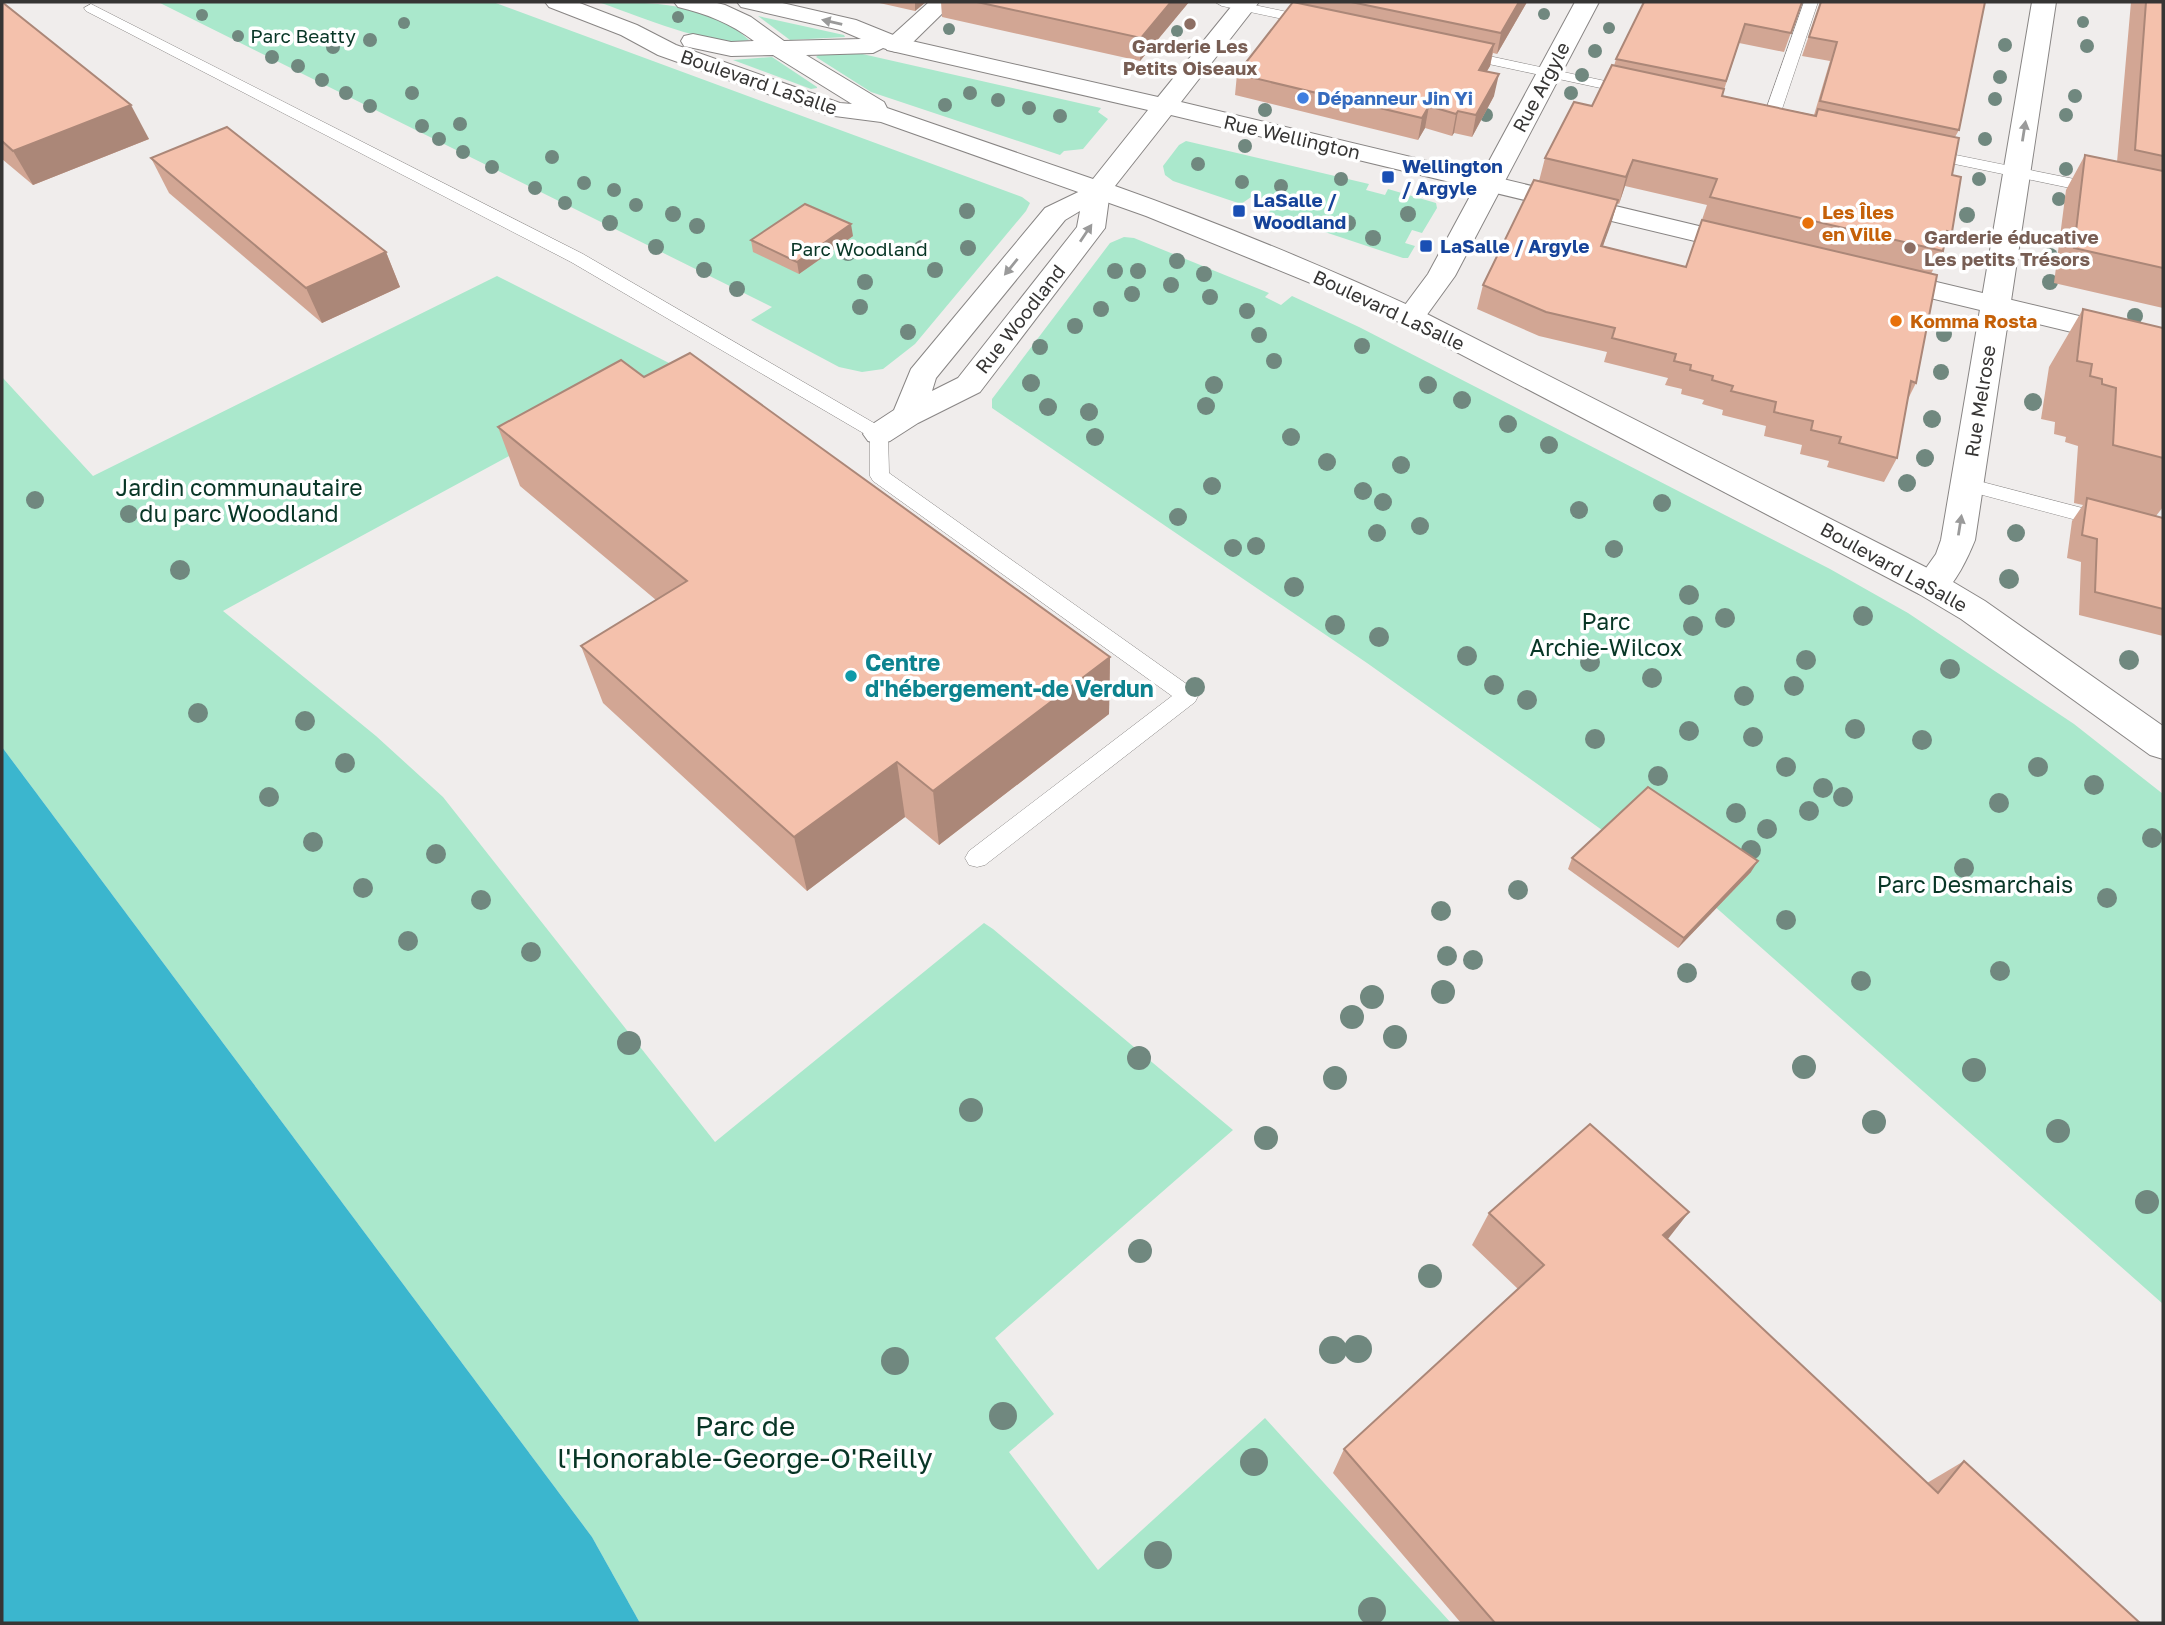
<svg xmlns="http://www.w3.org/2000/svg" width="2165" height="1625" viewBox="0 0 2165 1625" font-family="'Golos Text',sans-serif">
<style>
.green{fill:#aae8cc}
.water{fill:#3bb6ce}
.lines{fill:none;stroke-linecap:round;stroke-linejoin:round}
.lane-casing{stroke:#888584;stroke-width:1}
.street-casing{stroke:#888584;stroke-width:2}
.secondary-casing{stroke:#888584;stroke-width:2}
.lane{fill:#fff;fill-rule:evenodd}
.street{fill:#fff;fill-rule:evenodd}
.secondary{fill:#fff;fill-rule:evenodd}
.tree{fill:#70887f}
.wall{fill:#d2a694;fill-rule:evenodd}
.shaded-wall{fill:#ab8778}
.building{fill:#f4c1ac;stroke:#ab8778;stroke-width:2}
.oneway{fill:#9a9a9a}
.education-dot{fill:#8d6e63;stroke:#fff;stroke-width:2.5}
.shop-dot{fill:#3f7fe0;stroke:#fff;stroke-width:2.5}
.transit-dot{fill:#1a4fb4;stroke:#fff;stroke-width:2.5}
.food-dot{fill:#e8710a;stroke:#fff;stroke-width:2.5}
.culture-dot{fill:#0f9aa8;stroke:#fff;stroke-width:2.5}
.labels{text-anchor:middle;stroke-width:7;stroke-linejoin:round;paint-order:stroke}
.far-park-label{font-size:19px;fill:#083626;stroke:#fff}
.far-education-label{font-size:19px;font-weight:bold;fill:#785e54;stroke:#fff}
.far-street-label{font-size:19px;fill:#363534;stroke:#fff}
.far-shop-label{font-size:19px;font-weight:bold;fill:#366cbe;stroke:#fff;text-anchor:start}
.far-transit-label{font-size:19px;font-weight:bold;fill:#164399;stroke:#fff;text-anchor:start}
.far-food-label{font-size:19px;font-weight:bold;fill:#c56008;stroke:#fff;text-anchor:start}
.park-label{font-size:23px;fill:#083626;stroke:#fff}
.culture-label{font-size:23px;font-weight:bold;fill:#0d838f;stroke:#fff;text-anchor:start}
.near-park-label{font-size:28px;fill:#083626;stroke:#fff}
</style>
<rect width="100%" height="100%" fill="#f0edec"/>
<g class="green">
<path d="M158 2H493L1022 197 1030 203 1026 211 915 344 883 369 862 372 839 367 751 320 772 307Z"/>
<path d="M598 2C650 2 709 2 749 40 711 48 637 15 598 2Z"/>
<path d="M758 16 844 35 845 37 790 40Z"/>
<path d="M858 53 1101 108 1098 112 1108 119 1083 149 1064 151 1060 155 871 92 816 57 819 54Z"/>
<path d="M772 57 817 87V88L811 89 733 60Z"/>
<path d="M1186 141 1369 184 1366 190 1385 195 1388 189 1436 203 1437 208 1422 233 1412 230 1405 243 1415 246 1408 258H1403L1268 213 1273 208 1266 205 1270 201 1254 195 1241 204 1173 181 1165 175 1163 166 1179 145Z"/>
<path d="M1124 237 1134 238 1269 293 1265 297 1281 305 1292 296 1359 327 1830 569 1908 613 2074 724 2163 794V1304L1712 904 1696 830 1641 793 1602 830 1367 663 992 408V399L1110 243Z"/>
<path d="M497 276 675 366 223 611 376 736 443 797 715 1142 984 923 993 929 1233 1130 995 1338 1054 1414 1009 1452 1098 1570 1265 1418 1451 1623H640L592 1537 2 747V377L93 476Z"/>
</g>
<path class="water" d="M2 747 592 1537 640 1623H2Z"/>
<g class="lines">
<defs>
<g id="lane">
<path d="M1215 2H1240L1311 17 1318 21 1311 25 1222 6Z"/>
<path d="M1804 2H1818L1778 121 1770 126 1765 124 1762 121Z"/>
<path d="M91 4 583 254 886 430 888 434 889 473 1195 690 1198 696 1195 702 985 865 977 867 969 865 965 858 969 851 1172 696 873 481 870 476V437L571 262 86 11 84 8Z"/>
<path d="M1461 50 1633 87 1640 91 1633 95 1456 57 1454 54 1456 51Z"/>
<path d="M1926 149 2099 184 2107 189 2099 194 1921 157 1918 154Z"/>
<path d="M1967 478 2163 529V543L1960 489 1957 484 1960 479Z"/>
</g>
<g id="street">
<path d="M929 2H954L905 50 896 52 887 50 884 45 887 40Z"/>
<path d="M1575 2H1599L1455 276 1421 323 1411 326 1401 323 1396 317 1428 274Z"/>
<path d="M2032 2H2056L1975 540C1969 555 1955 586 1941 594 1934 598 1927 596 1919 594L1914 585 1936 554 1941 540Z"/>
<path d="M1097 183 1107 185 1110 191 1105 228 980 392 918 423 890 441 879 444 868 441 863 434 868 427 894 410 911 369 1045 208ZM1080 211 1077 227 958 378 932 391 936 378 1065 220Z"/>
</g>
<g id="secondary">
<path d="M545 2H577L637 25 676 45 840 103 852 104 773 55 731 56 684 46 681 41 684 36 693 34 731 42 754 41C730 23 707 14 678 7L674 2H713L725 5 751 17 784 41 861 39 840 30 741 7 737 2H778L856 20 903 39 1158 97 1235 2H1259L1181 102 1749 238 1759 240 1763 246 1759 252 1749 254 1171 115 1115 186C1219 223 1321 265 1421 311L1943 576 1985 601 2163 726V759L2150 755 1961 619 1919 594 1401 323 1335 293 1146 216 881 122 827 115 658 55 621 35 549 7ZM883 48 896 52 1148 110 1093 179 887 108 884 102 806 55 873 53Z"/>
<path d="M1882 269 2163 336V354L1872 284 1868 278 1872 272Z"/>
</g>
</defs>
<use href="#lane" class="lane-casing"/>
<use href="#street" class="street-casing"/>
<use href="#secondary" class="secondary-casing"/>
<use href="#lane" class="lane"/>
<use href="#street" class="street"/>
<use href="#secondary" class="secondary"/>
</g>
<g class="tree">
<circle cx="1544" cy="14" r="6"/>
<circle cx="202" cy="15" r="6"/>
<circle cx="678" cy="17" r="6"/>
<circle cx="2083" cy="22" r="6"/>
<circle cx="404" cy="23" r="6"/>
<circle cx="1609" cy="28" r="6"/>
<circle cx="949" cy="29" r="6"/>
<circle cx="1177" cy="31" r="6"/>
<circle cx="238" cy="36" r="6"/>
<circle cx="370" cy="40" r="7"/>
<circle cx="2005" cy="45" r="7"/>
<circle cx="2087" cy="46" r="7"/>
<circle cx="333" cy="47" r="7"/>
<circle cx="1595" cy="51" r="7"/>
<circle cx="272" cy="57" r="7"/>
<circle cx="298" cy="66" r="7"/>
<circle cx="1582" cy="75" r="7"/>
<circle cx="2000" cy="77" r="7"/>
<circle cx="322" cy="80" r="7"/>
<circle cx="346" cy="93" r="7"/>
<circle cx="412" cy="93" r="7"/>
<circle cx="970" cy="93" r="7"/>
<circle cx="1571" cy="93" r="7"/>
<circle cx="2075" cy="96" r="7"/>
<circle cx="1995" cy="99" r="7"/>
<circle cx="998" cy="100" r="7"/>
<circle cx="945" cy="105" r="7"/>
<circle cx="370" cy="106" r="7"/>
<circle cx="1029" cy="108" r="7"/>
<circle cx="1265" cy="110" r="7"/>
<circle cx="1486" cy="115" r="7"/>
<circle cx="2066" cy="115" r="7"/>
<circle cx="1060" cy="116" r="7"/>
<circle cx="460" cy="124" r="7"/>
<circle cx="422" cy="126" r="7"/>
<circle cx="439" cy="139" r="7"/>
<circle cx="1985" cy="139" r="7"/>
<circle cx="1245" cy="146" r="7"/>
<circle cx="463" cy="152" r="7"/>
<circle cx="552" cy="157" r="7"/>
<circle cx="1198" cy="164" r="7"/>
<circle cx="492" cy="167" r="7"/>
<circle cx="2066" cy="169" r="7"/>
<circle cx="1341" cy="179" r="7"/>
<circle cx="1979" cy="179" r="7"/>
<circle cx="1242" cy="182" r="7"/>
<circle cx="584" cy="183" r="7"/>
<circle cx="1281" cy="186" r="7"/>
<circle cx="535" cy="188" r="7"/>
<circle cx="614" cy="190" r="7"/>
<circle cx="2059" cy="199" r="7"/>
<circle cx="565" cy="203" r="7"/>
<circle cx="636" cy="205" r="7"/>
<circle cx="967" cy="211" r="8"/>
<circle cx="673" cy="214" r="8"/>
<circle cx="1408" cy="214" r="8"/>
<circle cx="1967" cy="215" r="8"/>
<circle cx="610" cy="223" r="8"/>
<circle cx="1348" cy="223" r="8"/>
<circle cx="697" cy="226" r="8"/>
<circle cx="1373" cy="238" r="8"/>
<circle cx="1964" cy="239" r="8"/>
<circle cx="656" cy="247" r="8"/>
<circle cx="922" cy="248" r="8"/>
<circle cx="968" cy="248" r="8"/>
<circle cx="883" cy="250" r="8"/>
<circle cx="848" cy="253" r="8"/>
<circle cx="2050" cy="256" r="8"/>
<circle cx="1177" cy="261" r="8"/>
<circle cx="704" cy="270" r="8"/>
<circle cx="935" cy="270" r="8"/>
<circle cx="1115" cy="271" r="8"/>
<circle cx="1138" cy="271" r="8"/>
<circle cx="1204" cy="274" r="8"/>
<circle cx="865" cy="282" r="8"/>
<circle cx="2050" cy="282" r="8"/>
<circle cx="1171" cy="285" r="8"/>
<circle cx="737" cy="289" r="8"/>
<circle cx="1132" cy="294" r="8"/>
<circle cx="1210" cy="297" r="8"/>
<circle cx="860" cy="307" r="8"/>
<circle cx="1101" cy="309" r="8"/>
<circle cx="1247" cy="311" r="8"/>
<circle cx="2135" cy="316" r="8"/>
<circle cx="1075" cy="326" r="8"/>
<circle cx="908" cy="332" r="8"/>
<circle cx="1944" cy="334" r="8"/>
<circle cx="1259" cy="335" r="8"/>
<circle cx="1362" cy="346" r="8"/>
<circle cx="1040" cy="347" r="8"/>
<circle cx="1274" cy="361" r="8"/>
<circle cx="1941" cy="372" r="8"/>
<circle cx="1031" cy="383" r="9"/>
<circle cx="1214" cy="385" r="9"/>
<circle cx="1428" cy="385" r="9"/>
<circle cx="1462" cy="400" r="9"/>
<circle cx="2033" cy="402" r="9"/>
<circle cx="1206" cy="406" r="9"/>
<circle cx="1048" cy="407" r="9"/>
<circle cx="1089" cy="412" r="9"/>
<circle cx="1932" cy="419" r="9"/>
<circle cx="1508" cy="424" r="9"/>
<circle cx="1095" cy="437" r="9"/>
<circle cx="1291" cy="437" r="9"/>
<circle cx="1549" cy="445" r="9"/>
<circle cx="1925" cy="458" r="9"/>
<circle cx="1327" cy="462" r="9"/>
<circle cx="1401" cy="465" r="9"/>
<circle cx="1907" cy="483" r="9"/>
<circle cx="1212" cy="486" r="9"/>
<circle cx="1363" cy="491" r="9"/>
<circle cx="35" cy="500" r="9"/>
<circle cx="1383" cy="502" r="9"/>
<circle cx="1662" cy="503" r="9"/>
<circle cx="1579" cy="510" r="9"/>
<circle cx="129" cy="514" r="9"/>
<circle cx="1178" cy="517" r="9"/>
<circle cx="1420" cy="526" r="9"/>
<circle cx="1377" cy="533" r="9"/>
<circle cx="2016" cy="533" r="9"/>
<circle cx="1256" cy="546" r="9"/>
<circle cx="1233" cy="548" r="9"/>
<circle cx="1614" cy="549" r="9"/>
<circle cx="180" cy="570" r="10"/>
<circle cx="2009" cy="579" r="10"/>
<circle cx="1294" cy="587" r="10"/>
<circle cx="1689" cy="595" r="10"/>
<circle cx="1863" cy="616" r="10"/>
<circle cx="1725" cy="618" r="10"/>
<circle cx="1335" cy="625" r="10"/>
<circle cx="1693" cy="626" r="10"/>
<circle cx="1379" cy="637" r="10"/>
<circle cx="1467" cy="656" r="10"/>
<circle cx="1806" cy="660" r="10"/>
<circle cx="2129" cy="660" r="10"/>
<circle cx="1590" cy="662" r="10"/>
<circle cx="1950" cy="669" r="10"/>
<circle cx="1652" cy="678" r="10"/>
<circle cx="1494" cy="685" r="10"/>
<circle cx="1794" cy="686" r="10"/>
<circle cx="1195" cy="687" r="10"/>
<circle cx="1744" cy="696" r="10"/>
<circle cx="1527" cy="700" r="10"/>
<circle cx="198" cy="713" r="10"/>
<circle cx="305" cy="721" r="10"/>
<circle cx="1855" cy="729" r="10"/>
<circle cx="1689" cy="731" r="10"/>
<circle cx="1753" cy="737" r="10"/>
<circle cx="1595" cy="739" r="10"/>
<circle cx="1922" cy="740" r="10"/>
<circle cx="345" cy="763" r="10"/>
<circle cx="1786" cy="767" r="10"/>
<circle cx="2038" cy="767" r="10"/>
<circle cx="1658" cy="776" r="10"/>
<circle cx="2094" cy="785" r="10"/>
<circle cx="1823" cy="788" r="10"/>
<circle cx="269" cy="797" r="10"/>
<circle cx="1843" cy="797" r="10"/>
<circle cx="1999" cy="803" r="10"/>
<circle cx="1809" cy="811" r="10"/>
<circle cx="1736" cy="813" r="10"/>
<circle cx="1767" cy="829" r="10"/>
<circle cx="2152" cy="838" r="10"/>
<circle cx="313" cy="842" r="10"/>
<circle cx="1751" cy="850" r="10"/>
<circle cx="436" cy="854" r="10"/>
<circle cx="1964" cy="868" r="10"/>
<circle cx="363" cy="888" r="10"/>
<circle cx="1518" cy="890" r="10"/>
<circle cx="2107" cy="898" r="10"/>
<circle cx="481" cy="900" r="10"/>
<circle cx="1441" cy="911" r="10"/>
<circle cx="1786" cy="920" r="10"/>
<circle cx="408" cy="941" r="10"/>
<circle cx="531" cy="952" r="10"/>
<circle cx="1447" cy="956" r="10"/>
<circle cx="1473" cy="960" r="10"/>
<circle cx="2000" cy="971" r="10"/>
<circle cx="1687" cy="973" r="10"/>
<circle cx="1861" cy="981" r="10"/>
<circle cx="1443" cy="992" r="12"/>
<circle cx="1372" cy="997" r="12"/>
<circle cx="1352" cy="1017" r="12"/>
<circle cx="1395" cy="1037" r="12"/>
<circle cx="629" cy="1043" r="12"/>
<circle cx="1139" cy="1058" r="12"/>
<circle cx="1804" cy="1067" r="12"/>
<circle cx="1974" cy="1070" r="12"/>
<circle cx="1335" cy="1078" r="12"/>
<circle cx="971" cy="1110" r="12"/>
<circle cx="1874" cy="1122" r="12"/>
<circle cx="2058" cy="1131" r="12"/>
<circle cx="1266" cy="1138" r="12"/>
<circle cx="2147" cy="1202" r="12"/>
<circle cx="1140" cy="1251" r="12"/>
<circle cx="1430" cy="1276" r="12"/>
<circle cx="1358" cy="1349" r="14"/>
<circle cx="1333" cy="1350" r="14"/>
<circle cx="895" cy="1361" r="14"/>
<circle cx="1003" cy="1416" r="14"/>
<circle cx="1254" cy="1462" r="14"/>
<circle cx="1158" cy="1555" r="14"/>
<circle cx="1372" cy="1611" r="14"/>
</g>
<g class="wall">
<path d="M2 2 149 139 33 185 2 159Z"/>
<path d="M875 2H926L915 11Z"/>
<path d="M941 2H1189L1140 61 942 17Z"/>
<path d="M1301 2H1527L1497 54 1493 53 1490 66 1486 72 1494 96 1472 137 1454 133 1452 136 1425 128 1418 140 1235 95 1237 74 1301 4Z"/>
<path d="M1802 2 1784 52 1739 43 1722 96 1814 115 1830 61 1802 56 1820 3V2H1985L1959 130 1955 137 1952 175V232L1931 274 1916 383 1908 399 1897 458 1884 482 1827 467 1829 461 1800 454 1802 445 1764 436 1766 426 1722 415 1723 410 1702 404 1704 400 1681 394 1682 389 1665 385 1668 378 1604 362 1607 352 1539 336 1477 309 1483 285 1539 181 1545 158 1592 106 1614 66 1616 59ZM1625 186 1707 205 1686 267 1603 246 1617 203 1619 204Z"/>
<path d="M2131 2H2163V308L2054 283 2066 190 2085 155 2117 162Z"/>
<path d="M151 158 386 252 400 287 322 323 169 193Z"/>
<path d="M853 236 799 274 753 252 751 240Z"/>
<path d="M2083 309 2163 328V507L2156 516 2163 518V636L2079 615 2081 562 2067 558 2072 521 2083 505 2074 503 2078 446 2065 442 2066 437 2054 434 2055 422 2041 419 2049 367Z"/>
<path d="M644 377 1110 657 1109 714 939 845 905 817 807 891 603 703 581 646 656 600 520 486 498 427Z"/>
<path d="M1572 858 1751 872 1678 948 1568 869Z"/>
<path d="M1689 1212 1667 1239 1927 1483 1964 1461 2140 1623H1461L1333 1473 1344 1449 1518 1289 1472 1245 1489 1213Z"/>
</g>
<g class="shaded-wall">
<path d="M915 2H926L915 11Z"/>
<path d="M1171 2H1189L1140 61 1141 38Z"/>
<path d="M1519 2H1527L1497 54 1501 33Z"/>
<path d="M1494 44 1490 66 1475 92 1479 70Z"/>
<path d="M1499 74 1494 96 1472 137 1476 115Z"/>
<path d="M131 105 149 139 33 185 13 151Z"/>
<path d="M1429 106 1425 128 1418 140 1422 118Z"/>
<path d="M1458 111 1454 133 1452 136 1456 114Z"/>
<path d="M1633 160 1625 186 1619 204 1626 177Z"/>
<path d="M1618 200 1611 224 1594 270 1601 246Z"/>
<path d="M851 224 853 236 799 274 797 262Z"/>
<path d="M386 252 400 287 322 323 306 288Z"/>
<path d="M1110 657 1109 714 939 845 933 791Z"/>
<path d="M897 762 905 817 807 891 794 837Z"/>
<path d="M1758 861 1751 872 1678 948 1684 938Z"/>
<path d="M1689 1212 1664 1244 1663 1235Z"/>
</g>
<g class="building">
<path d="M2 2 131 105 13 151 2 141Z"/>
<path d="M977 2H1171L1141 38Z"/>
<path d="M1293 2 1494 44 1479 70 1499 74 1476 115 1458 111 1456 114 1429 106 1422 118 1237 74Z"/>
<path d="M1351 2H1519L1501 33Z"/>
<path d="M1644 2H1802L1791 33 1745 24 1726 81 1616 59Z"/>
<path d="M1821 2H1985L1959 130 1820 101 1837 42 1809 37Z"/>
<path d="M2146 2H2163V156L2135 150Z"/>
<path d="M1612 65 1724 89 1722 96 1816 116 1818 109 1959 138 1952 175 1961 177 1952 232 1947 231 1943 251 1710 197 1717 179 1633 160 1626 177 1545 158 1574 102 1592 106Z"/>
<path d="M227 127 386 252 306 288 151 158Z"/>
<path d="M2085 155 2163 171V268L2074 248Z"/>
<path d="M1534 180 1618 200 1601 246 1686 267 1702 220 1937 275 1916 383 1911 381 1897 458 1839 443 1841 437 1811 430 1813 421 1774 412 1776 402 1731 391 1733 386 1712 380 1713 376 1690 370 1691 365 1674 361 1676 354 1612 338 1615 328 1546 312 1483 285Z"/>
<path d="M805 204 851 224 797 262 751 240Z"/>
<path d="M2083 309 2163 328V458L2113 445 2116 388 2102 384V379L2090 376 2092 364 2077 361Z"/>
<path d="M690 353 1110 657 933 791 897 762 794 837 581 646 687 581 498 427 621 360 644 377Z"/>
<path d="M2087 498 2163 518V609L2095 592 2097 539 2082 535Z"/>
<path d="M1648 787 1758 861 1684 938 1572 858Z"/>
<path d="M1590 1124 1689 1212 1663 1235 1938 1493 1964 1461 2140 1623H1495L1344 1449 1544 1265 1489 1213Z"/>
</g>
<defs><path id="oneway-solid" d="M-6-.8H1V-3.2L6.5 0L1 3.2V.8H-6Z" transform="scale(1.75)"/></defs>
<g class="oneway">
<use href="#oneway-solid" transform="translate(832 22) rotate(-167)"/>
<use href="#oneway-solid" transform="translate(2024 131) rotate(-81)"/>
<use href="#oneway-solid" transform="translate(1086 233) rotate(-56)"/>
<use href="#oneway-solid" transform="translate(1011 267) rotate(129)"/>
<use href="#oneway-solid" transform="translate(1960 525) rotate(-81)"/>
</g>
<g class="education-dot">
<circle cx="1190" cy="24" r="7"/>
<circle cx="1910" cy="248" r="7"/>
</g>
<circle class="shop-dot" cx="1303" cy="98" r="7"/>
<g class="transit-dot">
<rect x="1381" y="170" width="14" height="14" rx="3.5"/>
<rect x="1232" y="204" width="14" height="14" rx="3.5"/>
<rect x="1419" y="239" width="14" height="14" rx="3.5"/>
</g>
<g class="food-dot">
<circle cx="1808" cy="223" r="7"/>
<circle cx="1896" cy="321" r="7"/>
</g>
<circle class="culture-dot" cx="851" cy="676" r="7"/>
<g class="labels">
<g class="far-park-label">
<text x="303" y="43">Parc Beatty</text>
<text x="859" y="256">Parc Woodland</text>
</g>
<g class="far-education-label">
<text x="1190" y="53">Garderie Les<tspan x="1190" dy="22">Petits Oiseaux</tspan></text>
<text x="1924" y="244" text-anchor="start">Garderie éducative<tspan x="1924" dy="22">Les petits Trésors</tspan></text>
</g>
<g class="far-street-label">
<text transform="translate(759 82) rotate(19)" y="7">Boulevard LaSalle</text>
<text transform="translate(1541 87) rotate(-62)" y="7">Rue Argyle</text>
<text transform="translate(1292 137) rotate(13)" y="7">Rue Wellington</text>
<text transform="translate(1389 310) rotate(25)" y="7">Boulevard LaSalle</text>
<text transform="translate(1020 319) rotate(-52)" y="7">Rue Woodland</text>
<text transform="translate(1980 401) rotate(-81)" y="7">Rue Melrose</text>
<text transform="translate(1894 567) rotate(29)" y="7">Boulevard LaSalle</text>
</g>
<g class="far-shop-label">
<text x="1317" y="105">Dépanneur Jin Yi</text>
</g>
<g class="far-transit-label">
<text x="1402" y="173">Wellington<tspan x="1402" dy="22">/ Argyle</tspan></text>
<text x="1253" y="207">LaSalle /<tspan x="1253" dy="22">Woodland</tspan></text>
<text x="1440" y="253">LaSalle / Argyle</text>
</g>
<g class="far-food-label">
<text x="1822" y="219">Les Îles<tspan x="1822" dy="22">en Ville</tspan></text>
<text x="1910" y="328">Komma Rosta</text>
</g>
<g class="park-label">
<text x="239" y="496">Jardin communautaire<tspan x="239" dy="26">du parc Woodland</tspan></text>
<text x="1606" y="630">Parc<tspan x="1606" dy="26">Archie-Wilcox</tspan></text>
<text x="1975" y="893">Parc Desmarchais</text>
</g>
<g class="culture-label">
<text x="865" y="671">Centre<tspan x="865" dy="26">d'hébergement-de Verdun</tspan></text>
</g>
<g class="near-park-label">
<text x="745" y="1436">Parc de<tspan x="745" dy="32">l'Honorable-George-O'Reilly</tspan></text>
</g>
</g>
<rect width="2165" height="1625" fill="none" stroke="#363534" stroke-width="7"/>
</svg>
